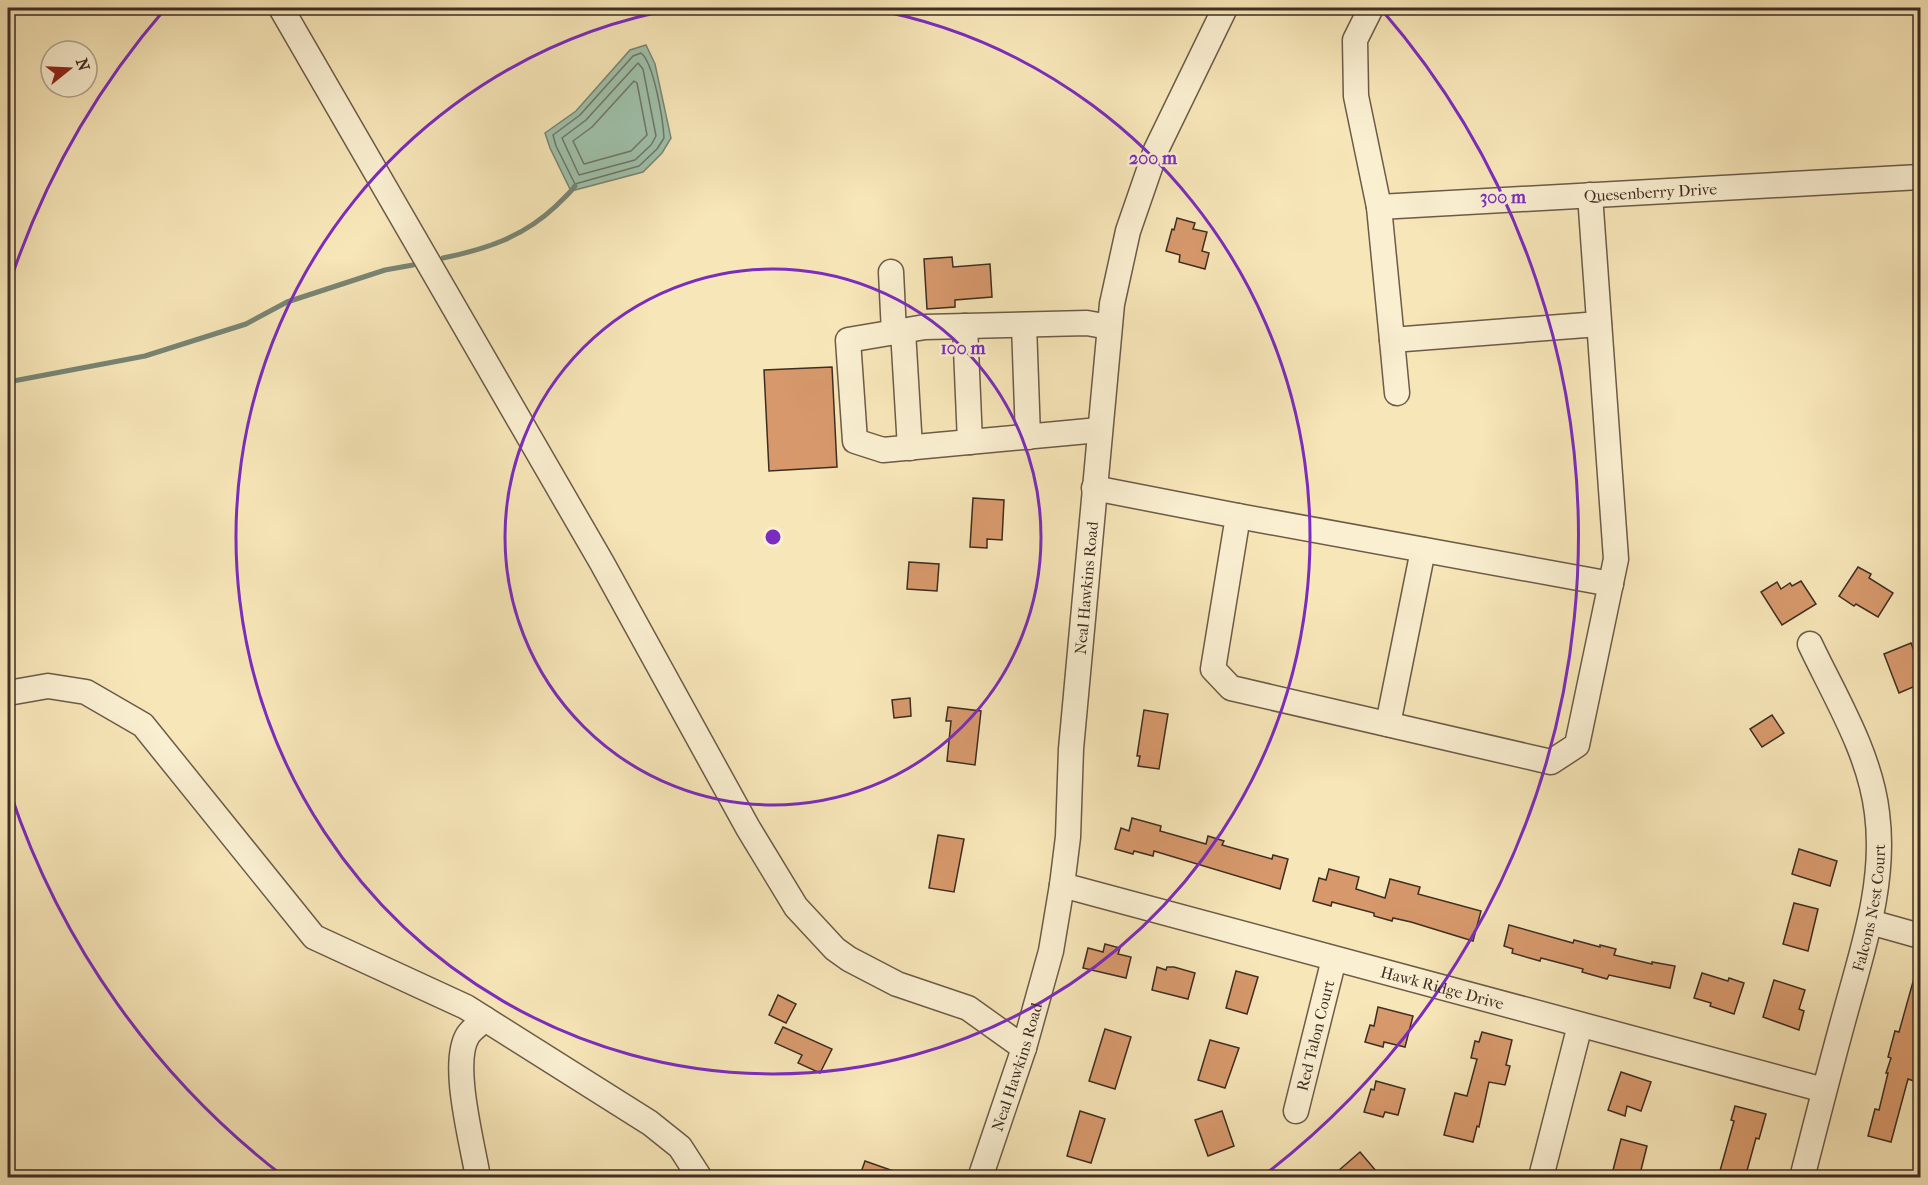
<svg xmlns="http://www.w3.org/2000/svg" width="1928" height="1185" viewBox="0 0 1928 1185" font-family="'IM FELL French Canon',serif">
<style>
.water{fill:#9ec0aa;stroke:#788574;stroke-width:1.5}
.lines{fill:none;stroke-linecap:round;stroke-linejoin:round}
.shore{stroke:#6e7666;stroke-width:1.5}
.stream{stroke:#788574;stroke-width:5}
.building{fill:#d7996c;stroke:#3e2d23;stroke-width:1.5}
.minor-casing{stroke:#6c5b48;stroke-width:27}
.minor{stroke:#faefd1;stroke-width:24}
.ring{fill:none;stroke:#7b2cbf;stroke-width:3}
.labels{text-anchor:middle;stroke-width:5;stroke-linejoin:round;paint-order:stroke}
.street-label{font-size:16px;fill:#3e2d23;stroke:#faefd1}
.centre{fill:#7b2cbf;stroke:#faefd1;stroke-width:3}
.ring-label{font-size:18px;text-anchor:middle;font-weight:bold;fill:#7b2cbf;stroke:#faefd1;stroke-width:5;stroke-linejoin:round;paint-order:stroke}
</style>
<rect width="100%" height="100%" fill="#f7e6b8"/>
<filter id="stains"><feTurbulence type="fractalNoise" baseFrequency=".00333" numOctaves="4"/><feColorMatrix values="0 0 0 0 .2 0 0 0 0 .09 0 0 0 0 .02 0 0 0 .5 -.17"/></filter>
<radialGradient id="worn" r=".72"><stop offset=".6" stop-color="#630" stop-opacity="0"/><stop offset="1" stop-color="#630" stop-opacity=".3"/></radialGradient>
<path class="water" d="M646 45 655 64 671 138 662 153 643 172 571 191 550 148 545 133 576 111 630 50Z"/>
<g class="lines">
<g class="shore">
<path d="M641 53C654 63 663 120 664 138L657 149 639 166 575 184 556 146 553 135 580 115 633 56Z"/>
<path d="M638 63 643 69 656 136 651 145 635 160 579 175 562 138 586 120Z"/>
<path d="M634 81 637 83 647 135 631 151 584 164 573 141 592 127Z"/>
</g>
<g class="stream">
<path d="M443 258C487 249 523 237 556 206 563 199 570 193 575 186"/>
<path d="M8 382 145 356 246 324 287 302 385 270 413 265"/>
</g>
</g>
<g class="building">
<path d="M1177 218 1195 223 1193 229 1207 232 1202 251 1209 253 1205 269 1179 262 1180 255 1166 251 1172 229 1174 230Z"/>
<path d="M952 257 953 267 990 264 992 297 955 300V307L927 309 924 259Z"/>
<path d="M832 367 837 467 769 471 764 370Z"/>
<path d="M973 498 1004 500 1002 540 987 539V548L970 547Z"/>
<path d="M909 562 939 564 937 591 907 589Z"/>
<path d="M1858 567 1871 574 1869 578 1893 593 1878 617 1856 604 1854 606 1839 596Z"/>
<path d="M1801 581 1816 604 1782 625 1761 592 1777 582 1781 589 1790 583 1792 586Z"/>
<path d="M1911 643 1920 666V684L1899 693 1884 654Z"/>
<path d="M910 698 911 716 894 718 892 700Z"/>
<path d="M948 707 981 711 975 765 947 761 951 721H946Z"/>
<path d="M1144 710 1168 714 1159 769 1138 766 1140 756H1137Z"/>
<path d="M1772 715 1784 733 1762 747 1750 729Z"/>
<path d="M1132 818 1161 826 1160 831 1206 844 1208 836 1224 841 1222 845 1272 859 1273 855 1288 859 1280 889 1154 851 1153 856 1134 851 1133 854 1115 849 1121 828 1129 831Z"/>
<path d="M938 835 964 839 954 892 929 888Z"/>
<path d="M1799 849 1837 861 1830 886 1792 874Z"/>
<path d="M1329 869 1359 877 1356 889 1385 898 1390 879 1420 887 1418 894 1481 911 1473 941 1411 922 1393 918 1392 921 1374 916V913L1332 902 1331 906 1313 901 1319 878 1326 880Z"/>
<path d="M1794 903 1818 909 1808 951 1783 944Z"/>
<path d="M1509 925 1573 943 1574 940 1600 947V945L1616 949 1614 955 1652 964V962L1675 966 1670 988 1609 975 1607 979 1582 972 1583 969 1541 958 1540 961 1512 953 1513 949 1504 946Z"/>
<path d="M1105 944 1120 948 1118 954 1131 957 1126 978 1083 968 1088 948 1103 952Z"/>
<path d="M1157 967 1166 970 1167 967H1174L1195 973 1188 999 1152 990Z"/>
<path d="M1236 971 1258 977 1247 1014 1226 1008Z"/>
<path d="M1916 971H1920V1058L1914 1081 1908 1079 1891 1142 1868 1136 1875 1109 1879 1110 1888 1073H1886L1891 1058 1888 1057 1895 1031 1899 1032Z"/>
<path d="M1702 973 1728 981 1729 978 1744 983 1734 1014 1710 1006 1711 1003 1694 998Z"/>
<path d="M1774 980 1805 990 1799 1009 1804 1011 1799 1030 1763 1017Z"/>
<path d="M778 995 796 1004 786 1023 769 1015Z"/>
<path d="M1378 1007 1413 1016 1405 1047 1384 1042 1383 1047 1365 1042 1370 1025 1374 1026Z"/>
<path d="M783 1027 832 1049 820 1073 798 1063 802 1055 775 1043Z"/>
<path d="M1105 1029 1131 1037 1115 1089 1089 1081Z"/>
<path d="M1482 1032 1512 1040 1506 1065 1510 1066 1505 1085 1489 1082 1479 1127 1477 1126 1473 1142 1444 1135 1455 1093 1467 1096 1477 1059 1471 1058 1475 1041 1479 1042Z"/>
<path d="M1210 1040 1239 1048 1225 1088 1198 1080Z"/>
<path d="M1621 1072 1651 1082 1641 1111 1627 1106 1625 1116 1608 1110Z"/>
<path d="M1376 1081 1405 1089 1398 1115 1385 1112 1383 1117 1364 1112 1371 1089 1374 1090Z"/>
<path d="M1735 1106 1766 1114 1759 1139 1756 1138 1745 1178H1718L1734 1121 1731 1120Z"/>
<path d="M1080 1111 1105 1119 1091 1163 1067 1156Z"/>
<path d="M1222 1111 1234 1146 1208 1156 1195 1120Z"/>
<path d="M1621 1139 1647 1146 1639 1178H1611Z"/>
<path d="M1360 1152 1382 1178H1330Z"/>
<path d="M865 1161 905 1175V1178H859Z"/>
</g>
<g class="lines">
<defs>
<g id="minor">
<path d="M281 8 602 563 748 828 796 907 835 949 849 959 897 984 968 1008 1024 1048"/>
<path d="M1371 8 1355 40 1356 96 1379 207 1392 340 1599 324"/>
<path id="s1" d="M1379 207 1920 177"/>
<path d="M891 272 894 333"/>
<path d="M1024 325 1028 437"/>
<path d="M965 326 970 442"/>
<path d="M903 331 910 448"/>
<path d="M1392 340 1397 393"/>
<path d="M1099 430 883 450 855 441 848 340 925 327 1087 323 1109 327"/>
<path d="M1094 488 1238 516 1213 669 1231 688 1551 762 1577 745 1616 559 1590 195"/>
<path d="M1238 516 1611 584"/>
<path d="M8 693 48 686 86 692 143 725 314 937 466 1007 650 1123 680 1147 700 1178"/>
<path d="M1388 724 1423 550"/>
<path id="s2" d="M1062 885 1824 1090"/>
<path d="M1870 922 1920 936"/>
<path id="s3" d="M1296 1111 1334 959"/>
<path d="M1541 1177 1580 1025"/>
<path d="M478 1178C473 1145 450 1063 468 1035 472 1029 480 1024 485 1019"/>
<path id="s4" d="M980 1178 1024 1048 1051 951 1062 885 1068 837 1071 749 1112 304 1128 231 1156 150 1225 8"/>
<path id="s5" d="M1802 1178C1816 1123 1830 1068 1845 1014 1863 948 1886 882 1877 813 1870 753 1835 697 1810 644"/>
</g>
</defs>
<use href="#minor" class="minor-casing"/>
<use href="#minor" class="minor"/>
</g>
<g class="ring">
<circle cx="773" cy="537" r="268"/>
<path d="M866 8A537 537 0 1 1 680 8"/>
<path d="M283 1176A805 805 0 0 1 10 792M10 282A805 805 0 0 1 165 9M1381 9A805 805 0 0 1 1263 1176"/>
</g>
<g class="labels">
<g class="street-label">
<text dy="6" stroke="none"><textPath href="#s1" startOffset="272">Quesenberry Drive</textPath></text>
<text dy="6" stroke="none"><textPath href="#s4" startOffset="603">Neal Hawkins Road</textPath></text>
<text dy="6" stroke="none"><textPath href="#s5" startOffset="279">Falcons Nest Court</textPath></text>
<text dy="6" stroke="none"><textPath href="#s2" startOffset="394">Hawk Ridge Drive</textPath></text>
<text dy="6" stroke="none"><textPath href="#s3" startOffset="78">Red Talon Court</textPath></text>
<text dy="6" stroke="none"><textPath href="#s4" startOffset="117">Neal Hawkins Road</textPath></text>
</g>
</g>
<circle cx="773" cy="537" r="9" class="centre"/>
<g class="ring-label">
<text x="1153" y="164">200 m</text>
<text x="1503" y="203">300 m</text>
<text x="963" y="354">100 m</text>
</g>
<rect width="1928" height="1185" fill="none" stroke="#f7e6b8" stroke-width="30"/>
<rect x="9" y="9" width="1910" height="1167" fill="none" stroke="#3e2d23" stroke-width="3"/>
<rect x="15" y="15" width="1898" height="1155" fill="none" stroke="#3e2d23" stroke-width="1.5"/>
<g transform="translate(69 69) rotate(72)"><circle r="28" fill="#faefd1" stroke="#afa18b" stroke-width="1.5"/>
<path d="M0-4.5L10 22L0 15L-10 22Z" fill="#8f2418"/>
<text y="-9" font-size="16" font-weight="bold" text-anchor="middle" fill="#3e2d23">N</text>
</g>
<rect width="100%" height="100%" filter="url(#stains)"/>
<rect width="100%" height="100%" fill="url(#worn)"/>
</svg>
